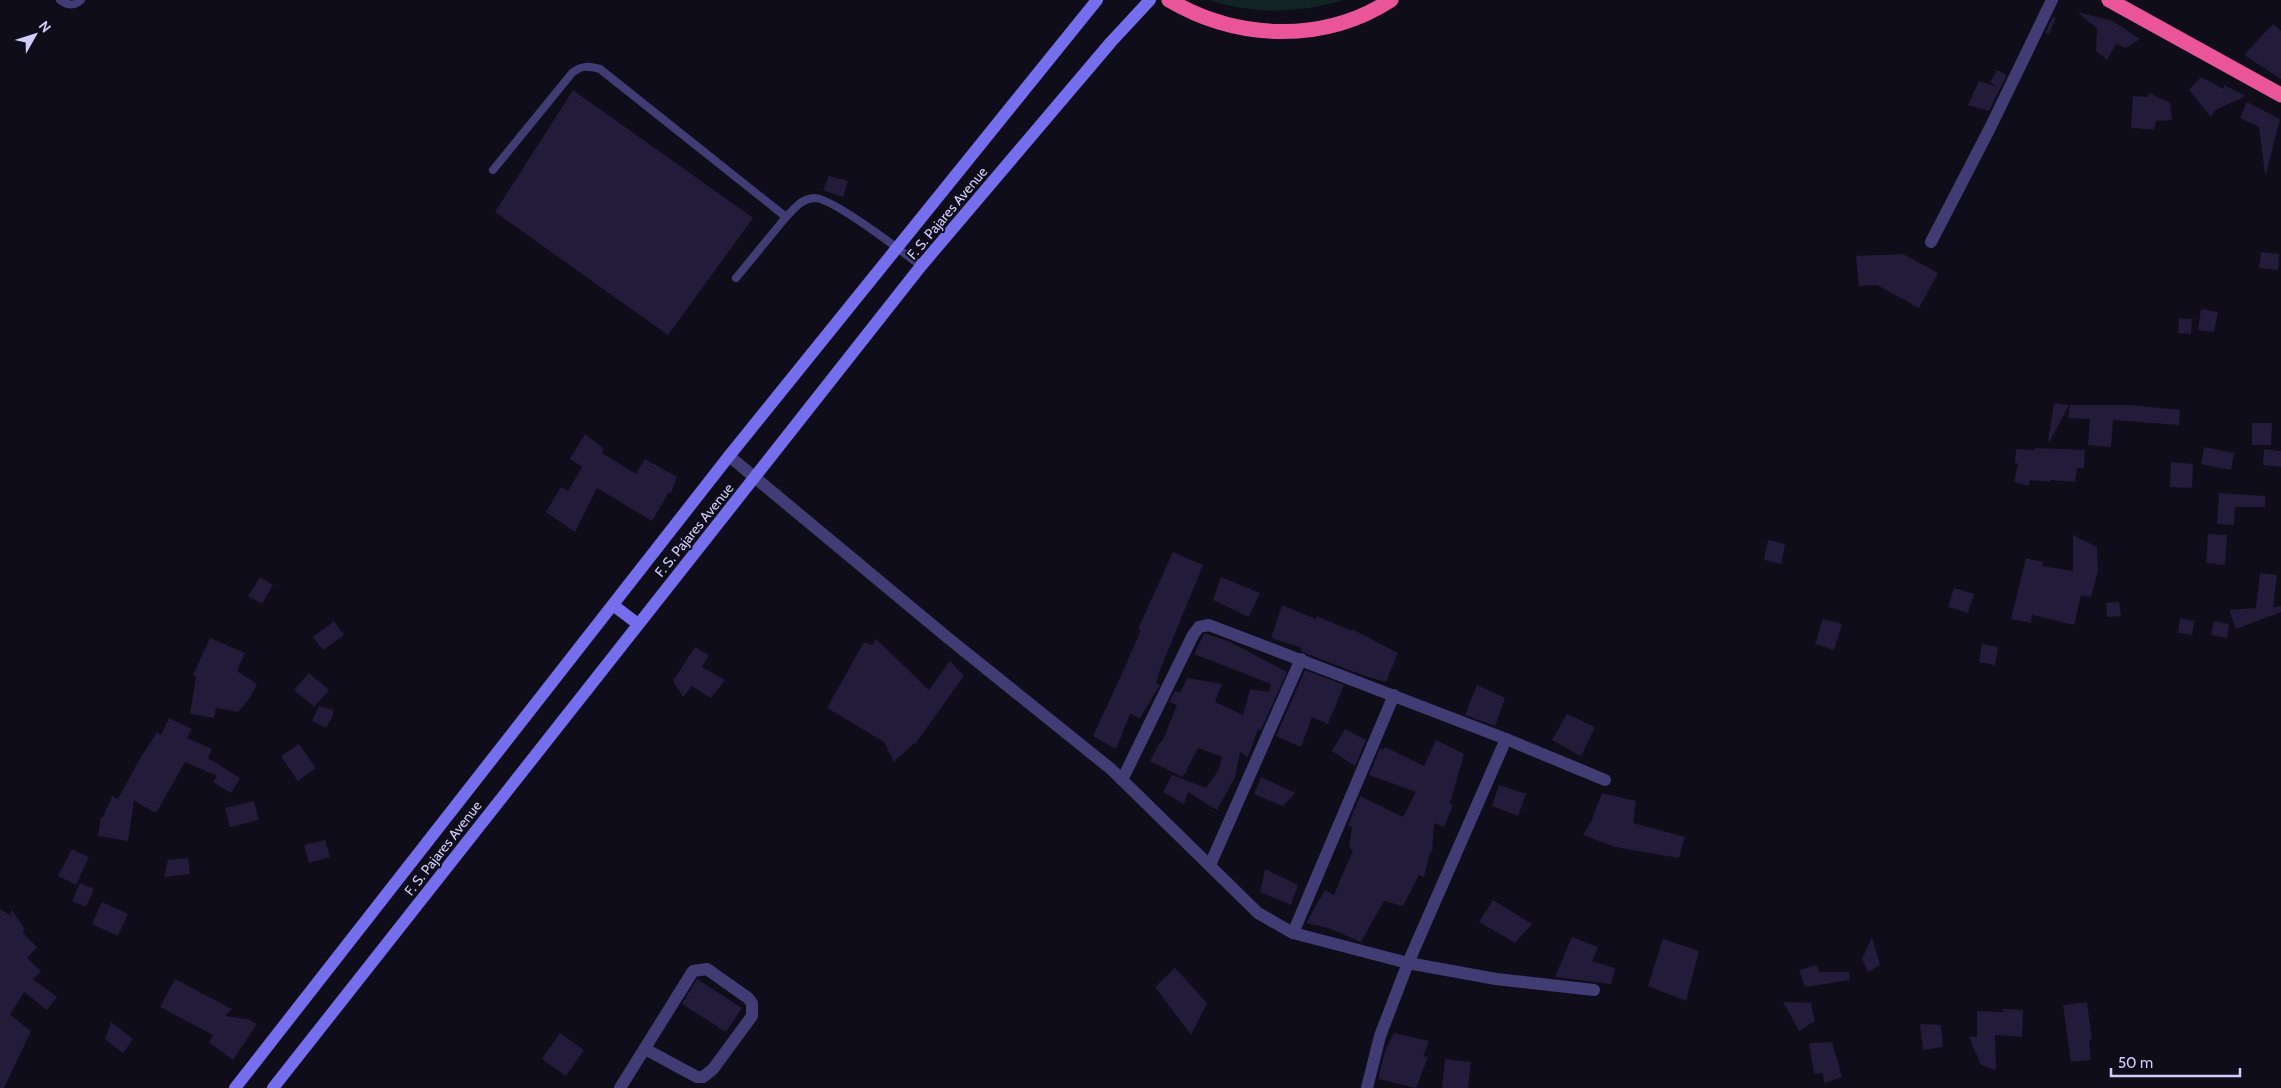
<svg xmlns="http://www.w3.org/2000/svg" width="2281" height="1088" viewBox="0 0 2281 1088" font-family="Cabin,sans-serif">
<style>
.green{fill:#112323}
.building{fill:#221b39}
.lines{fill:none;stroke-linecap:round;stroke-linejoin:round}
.lane{stroke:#413d74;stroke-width:8}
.street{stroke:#413d74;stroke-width:12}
.secondary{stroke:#756eed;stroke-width:12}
.highway{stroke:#ea5599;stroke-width:15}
.labels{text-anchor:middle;stroke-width:4;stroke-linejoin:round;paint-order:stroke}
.street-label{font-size:14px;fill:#d2ccf9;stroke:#0f0d1a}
</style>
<rect width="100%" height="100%" fill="#0f0d1a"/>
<path class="green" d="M1208 0H1343C1296 14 1254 14 1208 0Z"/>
<g class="building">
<path d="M2077 12 2113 21 2140 39 2126 48 2116 44 2107 60 2096 51 2097 28Z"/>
<path d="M2053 17 2056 18 2049 34 2045 33Z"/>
<path d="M2273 24 2281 31V79L2244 55Z"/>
<path d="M1997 70 2007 75 1989 111 1968 105 1979 81 1997 87 1990 82Z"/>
<path d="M2201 77 2224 89V85L2246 96 2215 110 2211 117 2189 90Z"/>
<path d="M573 90 753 218 668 335 495 212Z"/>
<path d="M2149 93 2170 103 2172 120 2156 121 2154 130 2131 128 2133 96 2148 97Z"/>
<path d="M2247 102 2280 119 2266 174H2265L2259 127 2240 118Z"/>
<path d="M829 176 848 181 843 197 823 190Z"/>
<path d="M2261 252 2279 254 2278 270 2259 268Z"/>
<path d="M1903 254 1938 273 1919 308 1877 285 1859 286 1856 256Z"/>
<path d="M2201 309 2218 312 2214 332 2198 330Z"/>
<path d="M2179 318 2192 319 2191 334 2178 333Z"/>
<path d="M2054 403 2069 405 2050 441H2048Z"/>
<path d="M2070 405H2130L2180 410 2179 425 2113 420 2111 447 2088 445 2090 419 2068 418Z"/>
<path d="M2252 423H2272L2271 445H2252Z"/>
<path d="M585 434 604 449 602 453 636 474 645 459 677 477 671 493 669 492 652 521 597 488 575 532 546 512 561 487 568 491 582 467 570 459Z"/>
<path d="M2204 447 2234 453 2231 470 2201 464Z"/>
<path d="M2035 448 2085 450 2084 468H2077L2075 482 2050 480V482L2030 480 2029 486 2014 482 2018 464 2015 463 2016 449 2035 450Z"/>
<path d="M2264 449 2281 451V467L2263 465Z"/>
<path d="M2171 462 2193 464 2192 488 2170 487Z"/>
<path d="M2219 493 2265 496V507H2235L2234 525 2217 524Z"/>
<path d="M2208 534 2227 535 2225 565 2206 563Z"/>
<path d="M2073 535 2097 547 2098 571 2091 597 2081 595 2074 625 2032 615 2031 623 2011 619 2026 558 2043 562 2042 566 2073 571Z"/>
<path d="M1768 540 1785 544 1781 564 1764 560Z"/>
<path d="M1173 552 1203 565 1160 670 1156 683 1160 685 1140 718 1130 714 1116 749 1093 736 1124 669 1141 630 1138 629Z"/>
<path d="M2260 573 2277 575 2273 607 2281 606V612L2236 629 2229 610 2256 608Z"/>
<path d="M260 577 273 585 262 604 248 596Z"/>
<path d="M1221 577 1260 593 1249 617 1213 600Z"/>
<path d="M1954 588 1974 594 1968 613 1948 607Z"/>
<path d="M2119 602 2121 616 2107 617 2106 603Z"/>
<path d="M1282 605 1316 619 1317 616 1352 631V629L1398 653 1386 682 1365 676 1307 654 1301 651 1302 648 1271 638Z"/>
<path d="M2180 618 2194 621 2192 635 2178 633Z"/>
<path d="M1823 619 1842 624 1834 650 1815 644Z"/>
<path d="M334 621 344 635 323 650 313 637Z"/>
<path d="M2214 621 2229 624 2227 638 2211 635Z"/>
<path d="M1204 634H1207L1230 642 1287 672 1261 730 1258 729 1248 757 1240 752 1235 777 1217 810 1188 792 1184 804 1163 792 1172 775 1206 788 1218 771 1222 757 1198 748 1183 777 1150 761 1160 742H1162L1177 705 1169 702 1175 691 1180 693 1187 678 1222 684 1215 702 1243 715 1250 689 1269 692 1271 684 1194 654Z"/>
<path d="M210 638 245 653 237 671 257 684 249 699 238 712 216 708 214 718 190 714 196 677 193 675Z"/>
<path d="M876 639 929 690 950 661 964 676 915 744 914 743 894 762 884 742 827 708 864 642 872 645Z"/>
<path d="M1982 644 1998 647 1995 665 1979 662Z"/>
<path d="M695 647 709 655 702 667 725 680 711 698 692 686 683 697 673 681Z"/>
<path d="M1305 670 1344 685 1328 724 1312 717 1301 747 1276 736Z"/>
<path d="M309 673 329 690 314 707 294 690Z"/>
<path d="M1477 685 1505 698 1495 726 1465 715Z"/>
<path d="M319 706 333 710V715L326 728 312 721Z"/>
<path d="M1567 714 1595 727 1581 756 1552 740Z"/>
<path d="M169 718 192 729 187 738 212 749 208 758 240 778 231 793 213 782 217 776 185 762 156 813 134 801 128 841 98 836 101 817H103L112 796 118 799 138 762 157 732 161 735Z"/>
<path d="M1345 729 1366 740 1355 766 1332 751Z"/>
<path d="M1436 740 1464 754 1450 803 1453 805 1444 827 1434 823 1432 853 1430 852 1424 877 1419 875 1403 906 1384 901 1361 942 1328 928 1306 923 1325 890 1334 895 1353 850 1349 847 1352 827 1348 825 1360 796 1403 817 1416 792 1369 775 1380 748 1383 750 1385 747 1424 766Z"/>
<path d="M299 744 316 768 298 781 281 756Z"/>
<path d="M1261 777 1295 793 1283 806 1254 794Z"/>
<path d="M1499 785 1526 794 1518 816 1492 806Z"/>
<path d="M1602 793 1636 801 1633 823 1685 837 1679 858 1615 847 1583 835 1591 822Z"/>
<path d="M254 801 259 820 230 827 225 808Z"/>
<path d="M325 840 330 857 309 863 304 845Z"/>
<path d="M72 849 89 857 76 885 58 876Z"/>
<path d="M188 858 190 874 164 877 168 860Z"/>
<path d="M1265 869 1298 885 1291 905 1260 892Z"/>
<path d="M80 883 94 889 86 907 72 901Z"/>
<path d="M1493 900 1532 924 1515 943 1479 922Z"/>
<path d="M102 902 128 914 118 936 92 924Z"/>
<path d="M0 909 10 915 12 910 24 928 23 933 37 947 27 958 41 971 33 979 57 997 47 1010 24 992 10 1015 31 1031 4 1088H0Z"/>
<path d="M1572 937 1598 947 1592 961 1615 968 1611 984 1555 977Z"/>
<path d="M1872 937 1880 965 1868 972 1862 959Z"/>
<path d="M1663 939 1699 951 1686 1001 1648 986Z"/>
<path d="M1817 965 1819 972H1849L1850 980 1805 987 1799 970Z"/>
<path d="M1175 968 1207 1003 1191 1035 1155 987Z"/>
<path d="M175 979 232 1009 225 1016 248 1019 257 1024 233 1060 209 1042 213 1035 160 1007Z"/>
<path d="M697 979 742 1008 726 1032 682 1004Z"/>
<path d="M1783 1002 1811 1003 1815 1021 1799 1031Z"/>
<path d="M2087 1002 2092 1039 2089 1040 2091 1060 2071 1062 2063 1005Z"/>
<path d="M2003 1009 2023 1010 2022 1037 1995 1035 1996 1070 1981 1065 1969 1037H1977V1011L2003 1012Z"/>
<path d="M111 1022 133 1039 123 1053 105 1039Z"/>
<path d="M1920 1024 1941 1025 1943 1047 1923 1050Z"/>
<path d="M560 1033 584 1050 566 1076 542 1059Z"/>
<path d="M1394 1033 1429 1041 1423 1056 1428 1057 1416 1088 1378 1079 1385 1051Z"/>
<path d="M1832 1042 1842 1077 1824 1083 1823 1073 1814 1074 1809 1043Z"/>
<path d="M1445 1059 1471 1062 1468 1088H1442Z"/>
</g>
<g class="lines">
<g class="lane">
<path d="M60 0C67 5 74 7 81 0"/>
<path d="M493 170 572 73C582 65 588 66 600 69L786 217 736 278"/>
<path d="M786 217C795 208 801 199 814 198 832 197 904 253 921 266"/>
</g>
<g class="street">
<path d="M1931 242 1990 128 2052 0"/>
<path d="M729 456 948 638 1111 769 1258 913 1293 933 1408 963 1496 979 1594 990"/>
<path d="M1122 780 1193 635 1199 627 1209 625 1506 739 1605 780"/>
<path d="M1210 865 1301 659"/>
<path d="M1293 933 1394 695"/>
<path d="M620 1088 693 971 707 969 748 998 752 1003V1016L713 1069 703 1077H697L645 1049"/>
<path d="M1367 1088 1380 1036 1408 963 1506 739"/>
</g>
<g class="secondary">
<path d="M613 605 638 624"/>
<path d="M235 1088 729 456 1097 0"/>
<path d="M273 1088 921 266 1111 42 1150 0"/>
</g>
<g class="highway">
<path d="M1169 0C1237 40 1323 44 1391 0"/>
<path d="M2109 0 2281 95"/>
</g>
</g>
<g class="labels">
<g class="street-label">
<text transform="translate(947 213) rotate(-50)" y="5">F. S. Pajares Avenue</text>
<text transform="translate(694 530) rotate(-51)" y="5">F. S. Pajares Avenue</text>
<text transform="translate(443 848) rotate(-52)" y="5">F. S. Pajares Avenue</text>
</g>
</g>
<g transform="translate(35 35) rotate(51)" stroke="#0f0d1a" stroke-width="4" paint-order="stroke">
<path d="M0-4L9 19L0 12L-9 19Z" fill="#d2ccf9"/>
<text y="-8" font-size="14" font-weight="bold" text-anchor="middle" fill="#d2ccf9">N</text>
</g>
<path d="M2111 1068v8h129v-8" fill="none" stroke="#d2ccf9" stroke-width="2.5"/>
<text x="2118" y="1068" font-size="15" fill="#d2ccf9" stroke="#0f0d1a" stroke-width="4" paint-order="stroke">50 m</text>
</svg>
